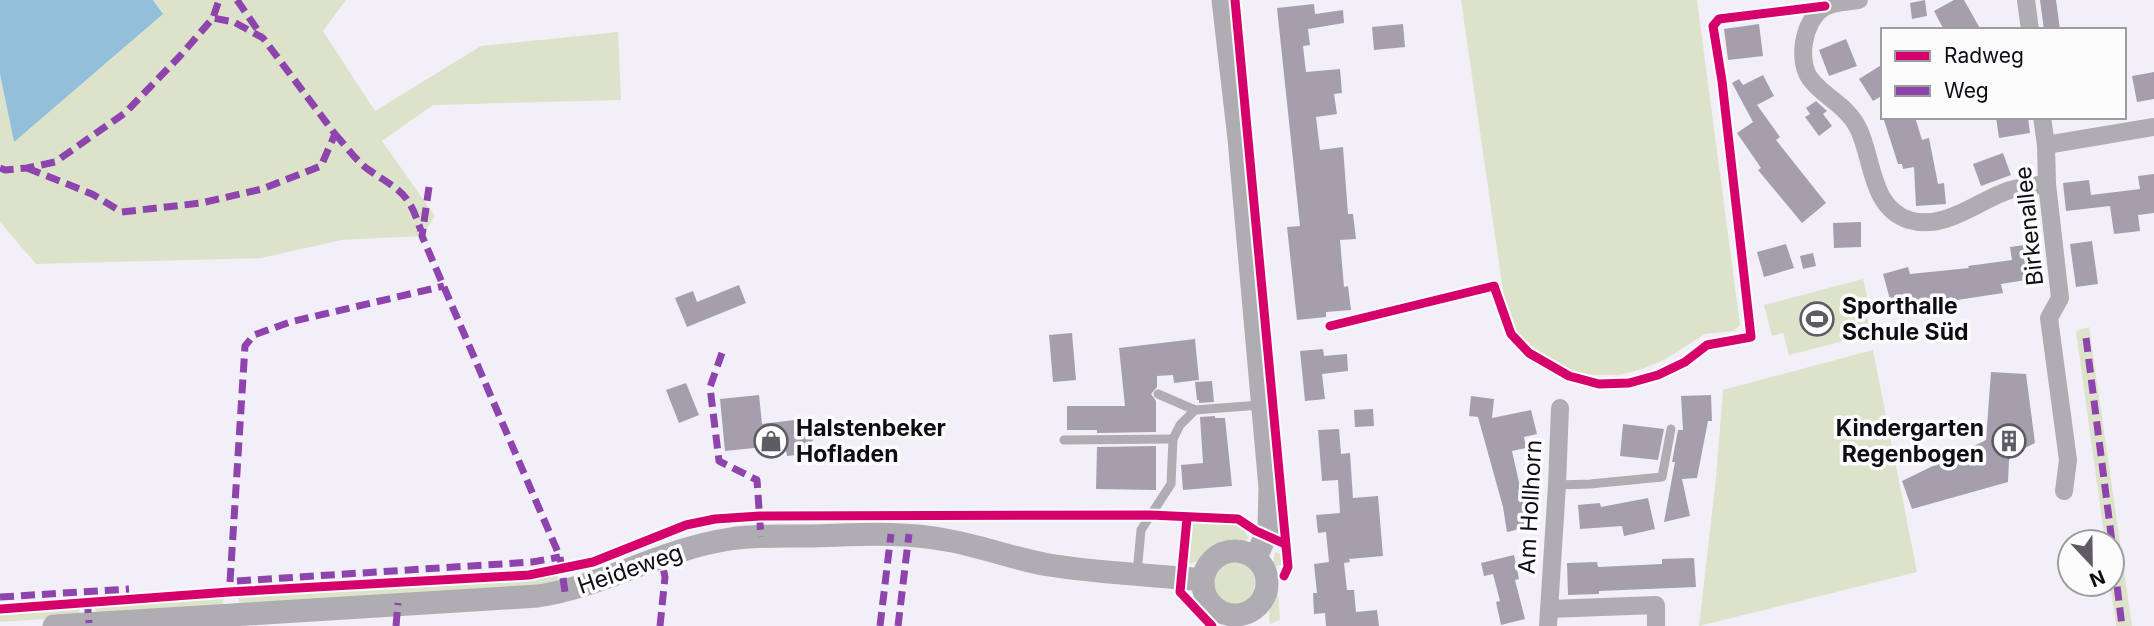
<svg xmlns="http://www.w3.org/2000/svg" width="2154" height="626" viewBox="0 0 2154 626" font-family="Inter,sans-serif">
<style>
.green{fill:#dde3ca}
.water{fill:#94bfdb}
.building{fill:#a59fad}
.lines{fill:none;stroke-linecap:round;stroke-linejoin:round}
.service{stroke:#afadb1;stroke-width:9}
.minor{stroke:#afadb1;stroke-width:18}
.tertiary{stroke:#afadb1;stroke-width:23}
.quiet{stroke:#8e44ad;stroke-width:7;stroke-dasharray:14 7;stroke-linecap:butt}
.cycleway-casing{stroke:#fcfcfc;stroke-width:13}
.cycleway{stroke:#d6006c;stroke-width:9}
.labels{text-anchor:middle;stroke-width:7;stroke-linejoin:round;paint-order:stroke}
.street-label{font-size:23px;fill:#0f0c15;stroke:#fcfcfc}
.poi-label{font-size:23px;font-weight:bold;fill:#0f0c15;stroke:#fcfcfc;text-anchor:start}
</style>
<rect width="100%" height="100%" fill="#f3eff8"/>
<g class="green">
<path d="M153 0H346L323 31 375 111 481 46 618 32 621 100 433 105 382 141 435 216 422 236 342 240 261 258 36 264 0 222V74L14 141 163 14Z"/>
<path d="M1461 0H1697L1740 325 1734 331 1705 334 1664 360 1639 370 1619 375H1592L1575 372 1536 353 1520 341 1505 305Z"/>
<path d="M1863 279 1869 304 1864 305 1871 334 1789 355 1783 333 1772 336 1764 305Z"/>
<path d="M2089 327 2132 626H2116L2110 584 2112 542H2105L2076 331Z"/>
<path d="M1873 350 1917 572 1699 626 1716 478 1723 390Z"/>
<path d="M1193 522H1235L1240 525 1249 538C1240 545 1230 544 1220 548 1209 552 1201 562 1189 564Z"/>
<path d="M1275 552 1284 555 1285 564 1276 566 1280 620 1270 624C1267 610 1273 603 1274 591 1276 577 1271 565 1275 552Z"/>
<circle cx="1234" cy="583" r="21"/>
<path d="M558 574 557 585 244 607 239 602V597L538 578Z"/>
<path d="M224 598 221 608 98 616 94 606Z"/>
<path d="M81 607 77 617 0 622V613Z"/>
</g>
<path class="water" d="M0 0H153L163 14 14 142 0 74Z"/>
<g class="building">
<path d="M1925 0 1927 16 1912 19 1910 3Z"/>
<path d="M1954 0H1964L1981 30H1944L1934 11Z"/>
<path d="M2040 0H2056L2060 30H2044Z"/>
<path d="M1314 4 1315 14 1343 10 1344 23 1308 29 1310 45 1303 46 1306 72 1340 69 1342 93 1334 94 1337 114 1316 117 1320 150 1343 147 1348 214H1353L1356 239 1340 240 1344 287 1348 286 1351 310 1326 312V317L1297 320 1287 227 1300 226 1277 8Z"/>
<path d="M1403 24 1405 47 1374 50 1372 27Z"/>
<path d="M1759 24 1763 56 1728 60 1724 29Z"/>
<path d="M1846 39 1857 66 1829 76 1819 50Z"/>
<path d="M1883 64V95L1873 101 1859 79Z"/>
<path d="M2154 72V99L2137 102 2132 76Z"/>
<path d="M1763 75 1774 96 1757 105 1780 137 1776 140 1826 203 1802 223 1758 170 1761 168 1737 133 1753 122 1732 83 1739 79 1743 85Z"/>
<path d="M1816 101 1827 111 1823 114 1832 126 1819 136 1805 117 1810 114 1806 108Z"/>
<path d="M1883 117H1915L1922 140 1929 138 1938 184 1944 183 1946 204 1916 206 1914 167 1903 169 1902 164H1898Z"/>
<path d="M1996 117H2028L2030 133 1999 138Z"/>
<path d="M2003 153 2011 175 1981 186 1973 164Z"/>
<path d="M2154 174V213L2138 215 2140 231 2114 234 2110 206 2066 211 2063 183 2089 180 2091 195 2140 189 2138 176Z"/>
<path d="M1861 222V247L1834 248 1833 223Z"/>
<path d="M2092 241 2098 284 2076 287 2070 244Z"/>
<path d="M2039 243 2045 277 2001 284 2003 293 1931 304V300L1893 310 1883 274 1908 267 1910 274 1969 268 1968 266 2012 260 2010 247Z"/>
<path d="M1786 244 1794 268 1764 277 1757 252Z"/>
<path d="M1813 253 1816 266 1803 269 1800 256Z"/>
<path d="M739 285 746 303 687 327 675 298 693 291 697 302Z"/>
<path d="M1072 333 1076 380 1053 382 1049 335Z"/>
<path d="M1195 339 1199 380 1174 383 1173 375 1157 376V387L1151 394 1156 401V432L1097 433V430H1067V406H1125L1119 348Z"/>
<path d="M1323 349 1324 356 1347 354 1348 371 1322 374 1325 399 1305 401 1300 351Z"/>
<path d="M1991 372 2026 374 2035 443 2013 454 2009 460 2008 482 1912 509 1902 481 1986 440Z"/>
<path d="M1212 381 1214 402 1199 403V400H1197L1195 382Z"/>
<path d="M686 383 699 415 679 423 666 390Z"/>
<path d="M759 395 762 424 810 418 814 453 787 456 785 445 725 451 720 399Z"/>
<path d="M1711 395 1712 421H1708L1697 478 1682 479 1690 516 1664 522 1675 462H1672L1678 430H1683L1681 396Z"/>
<path d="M1471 396 1494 399 1492 418 1531 410 1537 434 1524 437 1526 448 1512 451 1529 527 1507 532 1503 507 1478 417 1469 416Z"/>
<path d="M1373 409 1374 426 1355 427 1354 410Z"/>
<path d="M1215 416V418H1225L1232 486 1183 490 1181 465 1203 463 1200 417Z"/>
<path d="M1623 424 1664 429 1658 460 1620 456Z"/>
<path d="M1339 429 1341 454 1350 453 1353 498 1378 496 1383 556 1349 559 1350 562 1344 563 1347 590H1354L1356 612 1377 610 1379 626H1326L1325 613 1314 614 1313 593H1317L1314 564 1329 562 1326 532 1318 533 1316 515 1340 513 1338 480 1322 481 1318 430Z"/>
<path d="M1156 446V490L1096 489 1097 447Z"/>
<path d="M1648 498 1655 529 1624 536 1622 526 1580 529 1578 505 1600 503 1601 507Z"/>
<path d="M1514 555 1519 579 1515 580 1525 619 1501 625 1496 602 1500 601 1493 574 1484 576 1481 563Z"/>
<path d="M1694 558 1696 587 1599 591V594L1568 595 1567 563 1597 562 1598 567 1662 564V559Z"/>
</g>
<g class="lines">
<g class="service">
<path d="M1158 394 1195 410 1260 405"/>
<path d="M1064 440 1173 439"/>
<path d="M1557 485 1590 484 1662 477 1671 429"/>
<path d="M1137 573 1141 530 1171 484 1173 439 1180 425 1195 410"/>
</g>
<g class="minor">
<path d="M1859 0C1848 2 1832 2 1823 8 1803 21 1796 63 1812 81 1827 99 1849 107 1859 130 1873 160 1871 208 1909 220 1946 231 1978 200 2010 190 2022 186 2035 186 2047 184"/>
<path d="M2026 0 2030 30"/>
<path d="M2042 117 2046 145"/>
<path d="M2064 491 2068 460 2049 318 2060 298 2047 184 2046 145 2154 127"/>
<path d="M1549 609 1656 605V626"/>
<path d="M1548 626 1557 485 1560 408"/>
</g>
<g class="tertiary">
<path d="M1223 0 1239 139 1270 488 1269 527 1256 558"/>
<circle cx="1235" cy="583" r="32"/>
<path d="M54 626 538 596C604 586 663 549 730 539 756 535 783 536 809 536 855 535 901 531 946 540 981 546 1014 559 1049 565 1098 573 1152 575 1202 580"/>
</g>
<g class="quiet">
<path d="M237 0 261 35"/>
<path d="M335 134C346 146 356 161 369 170 401 192 408 191 421 231"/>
<path d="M0 168 5 170 27 168 55 162 125 113 180 56 213 18 219 0"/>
<path d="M27 168 92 194 122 212 201 203 262 189 321 166 335 134 263 38 234 22 213 18"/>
<path d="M429 187 422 236 560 557 565 592"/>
<path d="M2086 338 2112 542"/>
<path d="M722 353 710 387 719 461 757 480 761 537"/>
<path d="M2112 545 2122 626"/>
<path d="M237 581 532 562 560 557"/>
<path d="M230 582 245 346 254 335 290 322 444 286"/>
<path d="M0 597 129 589"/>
<path d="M87 599 89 623"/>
<path d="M396 626 398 603"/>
<path d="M660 626 665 577 661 558"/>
<path d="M880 626 891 534"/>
<path d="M898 626 909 534"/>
</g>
<defs>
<g id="cycleway">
<path d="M1235 0 1288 567 1284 576"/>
<path d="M1330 326 1494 286 1511 334 1529 353 1569 376 1599 384 1629 383 1658 375 1685 362 1707 345 1751 337 1722 81 1713 26 1719 19 1825 6"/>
<path d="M1187 518 1180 592 1212 626"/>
<path d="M0 609 229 592 529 575 593 562 686 525 715 519 760 516 1150 515 1238 519 1256 531 1285 544"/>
</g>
</defs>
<use href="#cycleway" class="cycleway-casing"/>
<use href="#cycleway" class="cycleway"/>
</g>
<defs>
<symbol id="stadium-ring" viewBox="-11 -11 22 22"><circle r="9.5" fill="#fcfcfc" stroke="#5f5b64" stroke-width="1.5"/><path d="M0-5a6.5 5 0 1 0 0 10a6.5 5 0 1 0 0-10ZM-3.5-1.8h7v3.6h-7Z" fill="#5f5b64"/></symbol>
<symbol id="shop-ring" viewBox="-11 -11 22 22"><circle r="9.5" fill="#fcfcfc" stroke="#5f5b64" stroke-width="1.5"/><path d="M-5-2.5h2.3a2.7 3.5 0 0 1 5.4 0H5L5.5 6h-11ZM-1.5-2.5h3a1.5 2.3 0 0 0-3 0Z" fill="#5f5b64"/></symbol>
<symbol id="building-ring" viewBox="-11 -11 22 22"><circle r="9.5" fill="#fcfcfc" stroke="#5f5b64" stroke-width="1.5"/><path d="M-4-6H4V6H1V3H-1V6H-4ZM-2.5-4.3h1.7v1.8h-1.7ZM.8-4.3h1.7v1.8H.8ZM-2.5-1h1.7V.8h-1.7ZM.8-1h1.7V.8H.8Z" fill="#5f5b64"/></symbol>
</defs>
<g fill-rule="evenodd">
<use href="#stadium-ring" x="1798" y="300" width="38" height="38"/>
<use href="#shop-ring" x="752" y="422" width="38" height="38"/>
<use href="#building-ring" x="1990" y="422" width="38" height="38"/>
</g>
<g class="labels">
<g class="street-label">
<text transform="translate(2029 226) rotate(-96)" y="8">Birkenallee</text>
<text transform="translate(1530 507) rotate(-87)" y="8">Am Hollhorn</text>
<text transform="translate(630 569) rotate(-19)" y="8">Heideweg</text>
</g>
<g class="poi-label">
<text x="1842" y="314">Sporthalle<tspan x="1842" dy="26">Schule Süd</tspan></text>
<text x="796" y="436">Halstenbeker<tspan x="796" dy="26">Hofladen</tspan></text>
<text x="1984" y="436" text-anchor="end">Kindergarten<tspan x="1984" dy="26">Regenbogen</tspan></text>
</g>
</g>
<rect x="1881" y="28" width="245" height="91" fill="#fcfcfc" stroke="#9d9ca0" stroke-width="2"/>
<rect x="1895" y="51" width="35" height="10" fill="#d6006c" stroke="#9d9ca0" stroke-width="2"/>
<text x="1944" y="63" font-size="21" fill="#0f0c15">Radweg</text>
<rect x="1895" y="86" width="35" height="10" fill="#8e44ad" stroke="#9d9ca0" stroke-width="2"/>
<text x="1944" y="98" font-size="21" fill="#0f0c15">Weg</text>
<g transform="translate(2091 563) rotate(158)"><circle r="33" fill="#fcfcfc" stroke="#9d9ca0" stroke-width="2"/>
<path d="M0-5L12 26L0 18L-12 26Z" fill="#5f5b64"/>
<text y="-10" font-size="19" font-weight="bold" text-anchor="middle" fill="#0f0c15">N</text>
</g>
</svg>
